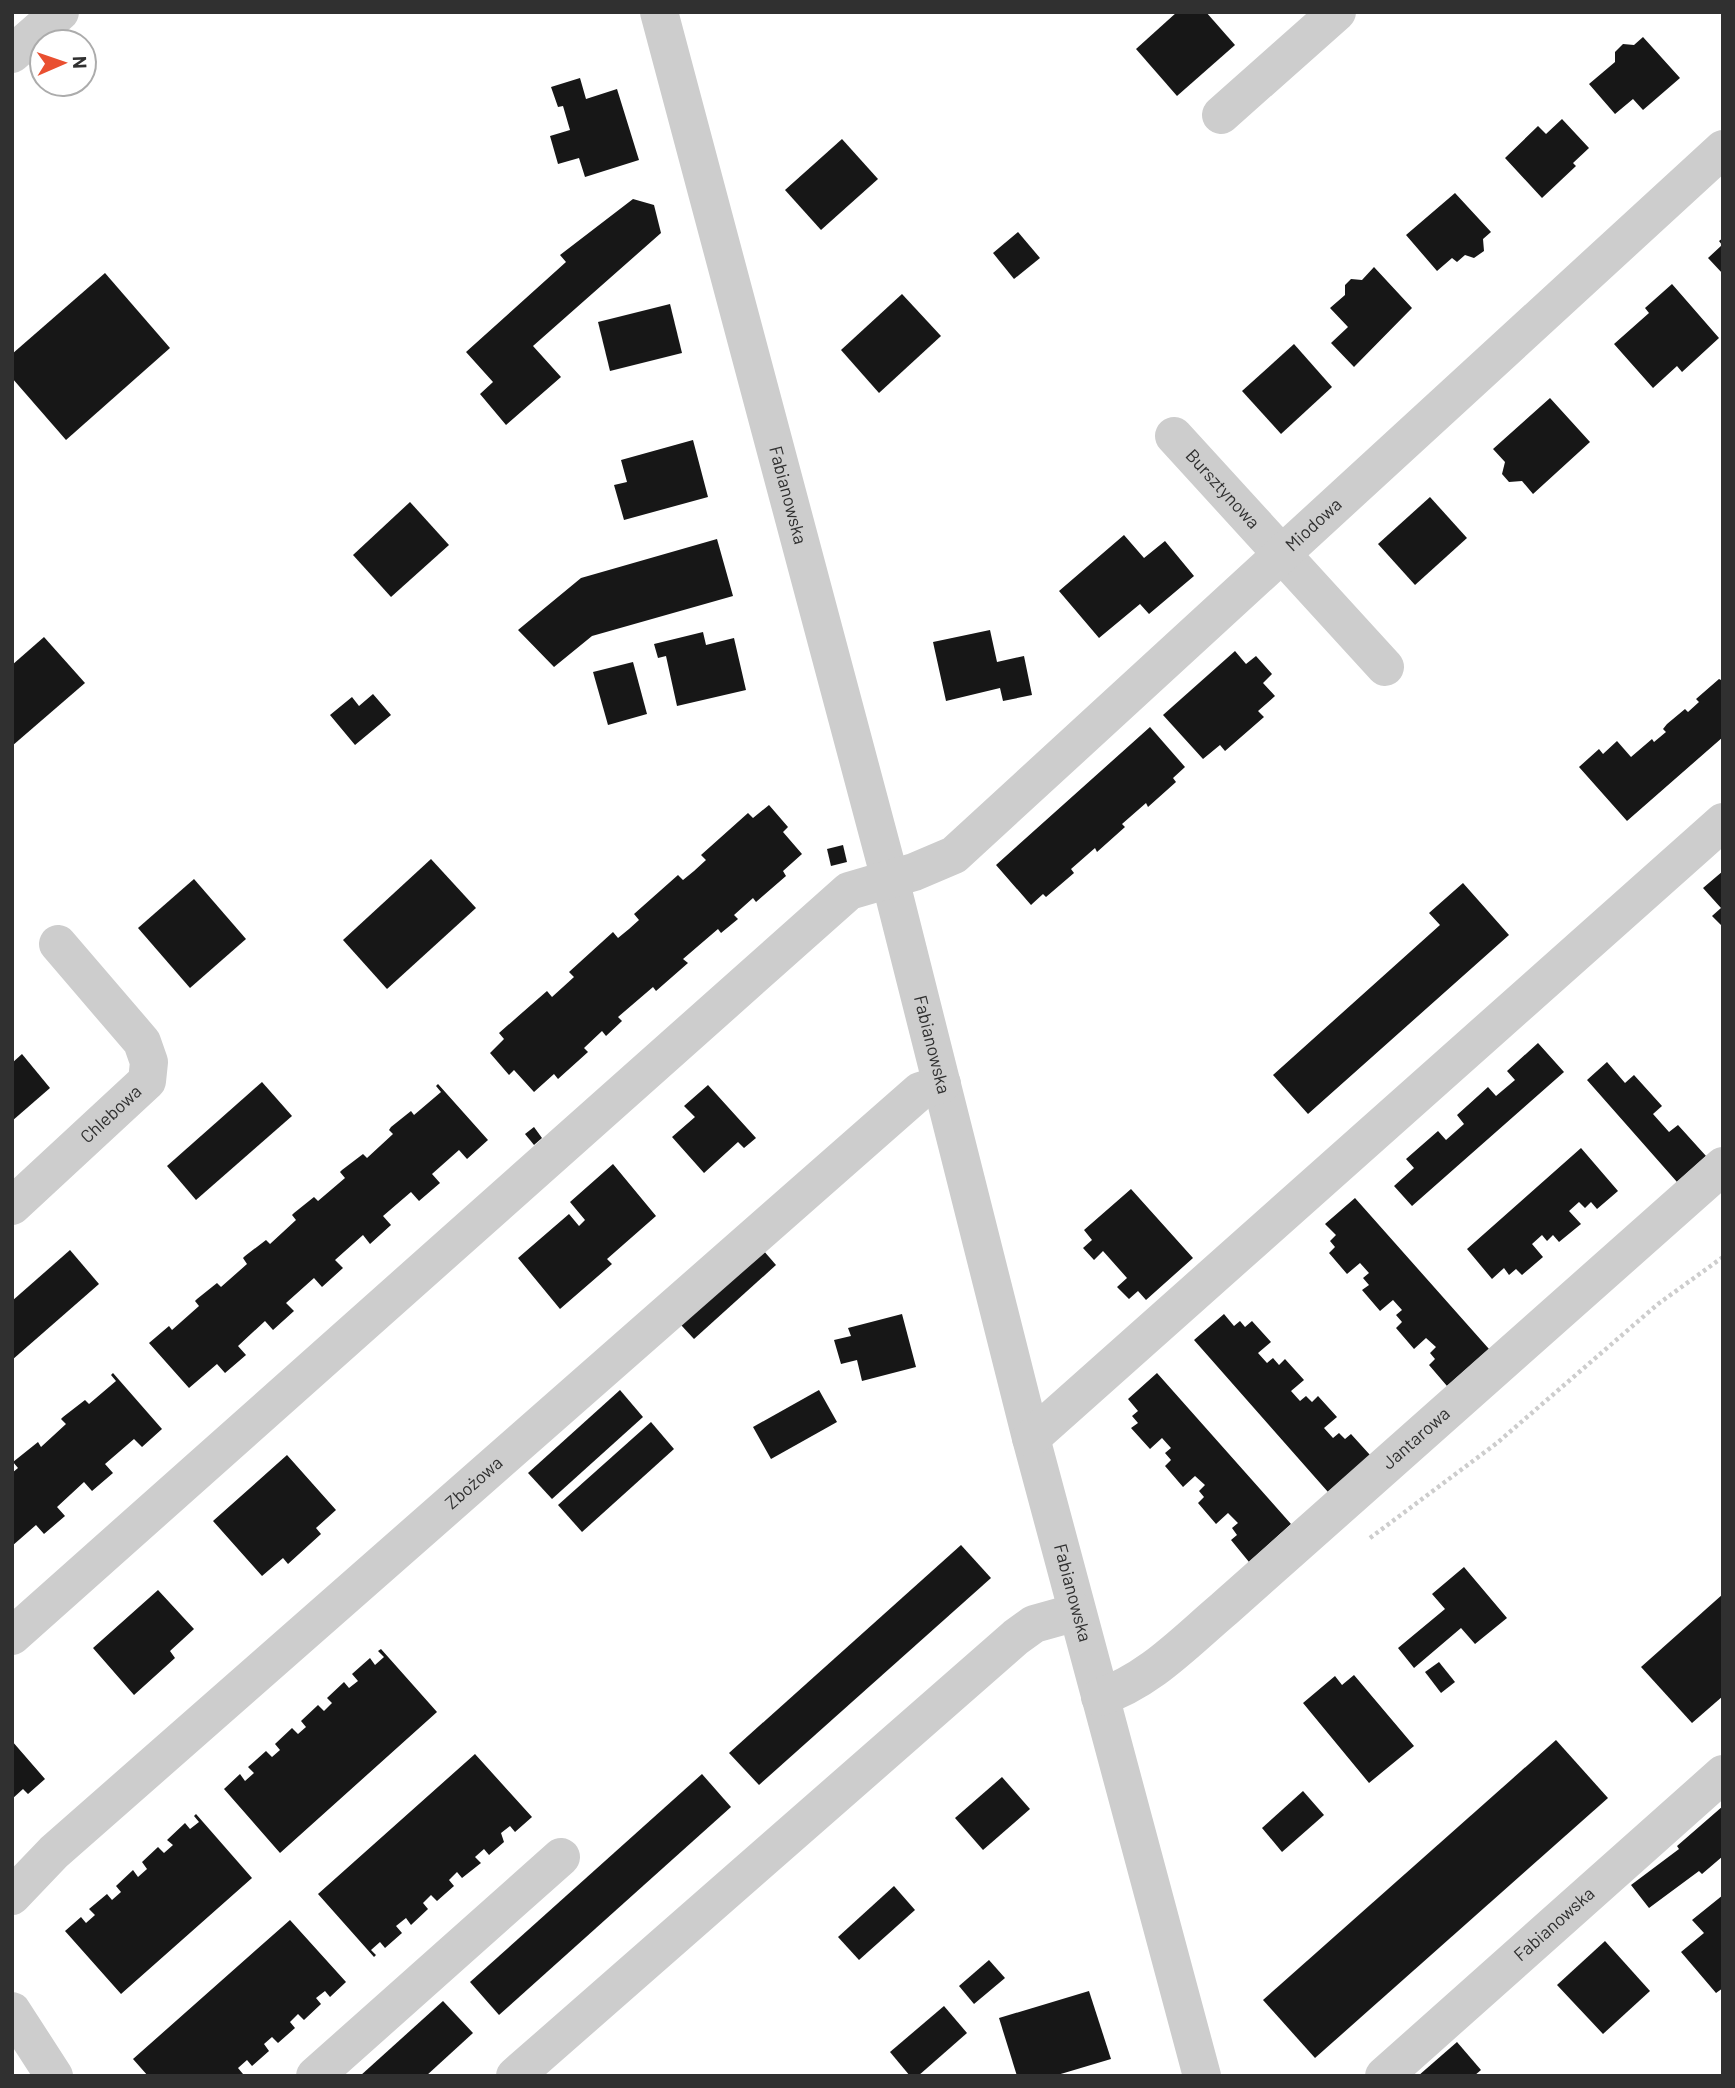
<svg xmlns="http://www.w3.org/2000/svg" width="1735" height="2088" viewBox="0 0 1735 2088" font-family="Barlow,sans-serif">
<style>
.building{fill:#171717}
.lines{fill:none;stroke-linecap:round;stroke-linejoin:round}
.path{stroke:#cdcdcd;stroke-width:4.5;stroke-dasharray:3.5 3.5;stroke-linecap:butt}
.minor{stroke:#cdcdcd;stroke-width:38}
.labels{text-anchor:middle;stroke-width:7;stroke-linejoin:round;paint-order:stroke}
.street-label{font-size:18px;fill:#303030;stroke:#fff}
</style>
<rect width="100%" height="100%" fill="#fff"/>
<g class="building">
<path d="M1177 12H1206L1235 45 1177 96 1136 49Z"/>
<path d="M1643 37 1680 78 1643 110 1633 99 1615 114 1589 84 1615 62V52L1623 44 1634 45Z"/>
<path d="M580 78 586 99 617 89 639 160 585 177 579 158 558 164 550 136 570 130 563 106 558 107 551 87Z"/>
<path d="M1562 119 1589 148 1573 163 1576 166 1542 198 1505 158 1538 126 1546 134Z"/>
<path d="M842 139 878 179 821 230 785 190Z"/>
<path d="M1455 193 1491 232 1483 239 1484 251 1474 258 1465 255 1457 262 1452 258 1437 271 1406 235Z"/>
<path d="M633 199 654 205 661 233 533 346 561 377 506 425 480 394 493 382 466 352 566 262 560 255Z"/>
<path d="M1018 232 1040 258 1014 279 993 253Z"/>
<path d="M1723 238V274L1708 258 1722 245 1719 241Z"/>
<path d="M1374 267 1412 308 1354 367 1331 343 1348 327 1330 308 1345 295V285L1351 279 1362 280Z"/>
<path d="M105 273 170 348 66 440 12 378V354Z"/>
<path d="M1672 284 1719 338 1682 372 1677 366 1653 388 1614 344 1649 313 1645 308Z"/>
<path d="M902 294 941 336 879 393 841 350Z"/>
<path d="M670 304 682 353 610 371 598 322Z"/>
<path d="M1294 344 1332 387 1281 434 1242 391Z"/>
<path d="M1550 398 1590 442 1533 494 1522 481 1509 482 1502 474 1505 462 1493 449Z"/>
<path d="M693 440 708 497 624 520 614 485 627 482 621 460Z"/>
<path d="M1430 497 1467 538 1415 585 1378 544Z"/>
<path d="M410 502 449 545 391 597 353 555Z"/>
<path d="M1124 535 1144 558 1165 541 1194 576 1149 614 1140 604 1099 638 1059 591Z"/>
<path d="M717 539 733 596 592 636 554 667 518 630 581 578Z"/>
<path d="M990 630 997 662 1024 656 1032 695 1003 701 1000 688 946 701 933 642Z"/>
<path d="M703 632 706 645 734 638 746 690 677 706 666 656 658 658 654 644Z"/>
<path d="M44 637 85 683 12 746V665Z"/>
<path d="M1235 651 1246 664 1256 656 1272 674 1263 683 1275 696 1258 711 1264 717 1225 751 1220 745 1203 759 1163 715Z"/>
<path d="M633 662 647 714 608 725 593 672Z"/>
<path d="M1719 679 1723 681V737L1627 821 1579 767 1599 749 1603 754 1617 741 1631 757 1652 739 1654 742 1666 732 1663 729 1667 724 1685 709 1688 712 1699 702 1696 699Z"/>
<path d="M373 694 391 715 355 745 330 715 352 697 359 706Z"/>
<path d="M1150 727 1185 767 1173 778 1176 782 1148 807 1146 803 1122 824 1125 827 1097 852 1095 848 1071 869 1074 873 1046 897 1043 894 1031 905 996 865Z"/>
<path d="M769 805 788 827 783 832 802 854 783 871 786 876 756 902 753 898 734 915 738 919 721 933 718 929 683 959 688 963 656 991 653 987 618 1017 622 1021 606 1036 602 1031 584 1048 588 1052 558 1079 554 1074 534 1092 514 1070 509 1075 490 1053 504 1039 499 1033 547 991 552 997 574 977 569 972 613 932 618 938 629 929 639 920 634 914 678 875 683 880 694 871 706 860 701 855 748 813 753 818Z"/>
<path d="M843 845 847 862 831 866 827 849Z"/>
<path d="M431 859 476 908 387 989 343 940Z"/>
<path d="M1723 871V927L1712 916 1721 908 1703 888Z"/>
<path d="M194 879 246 939 190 988 138 928Z"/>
<path d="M1463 883 1509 935 1308 1114 1273 1075 1440 925 1429 913Z"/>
<path d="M1538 1043 1564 1072 1412 1206 1394 1186 1414 1168 1406 1159 1438 1131 1446 1140 1464 1124 1457 1115 1488 1087 1496 1096 1515 1080 1507 1071Z"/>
<path d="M22 1054 50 1088 12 1121V1063Z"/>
<path d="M1607 1062 1625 1083 1634 1075 1662 1106 1653 1114 1669 1132 1678 1125 1706 1156 1677 1182 1587 1080Z"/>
<path d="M262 1082 292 1116 196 1200 167 1166Z"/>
<path d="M438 1084 488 1140 467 1159 459 1150 432 1174 440 1183 419 1201 411 1192 383 1216 391 1225 370 1244 363 1235 335 1260 343 1268 322 1287 314 1278 286 1303 294 1311 273 1330 265 1321 238 1346 246 1355 225 1373 217 1364 189 1388 149 1343 169 1326 172 1330 199 1306 195 1301 197 1299 217 1283 221 1287 247 1264 243 1258 245 1256 266 1240 270 1244 296 1220 292 1215 294 1213 314 1197 318 1201 345 1178 340 1172 342 1170 363 1154 367 1158 393 1134 389 1130 391 1127 411 1111 414 1115 441 1092 436 1086Z"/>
<path d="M708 1085 756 1138 744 1148 738 1142 704 1173 672 1137 695 1117 684 1106Z"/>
<path d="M534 1127 542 1138 534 1145 525 1134Z"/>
<path d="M1581 1148 1618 1191 1597 1209 1591 1202 1585 1208 1579 1202 1569 1211 1581 1224 1559 1242 1553 1235 1547 1241 1542 1235 1532 1244 1543 1257 1522 1275 1516 1269 1509 1275 1504 1268 1492 1279 1467 1249Z"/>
<path d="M613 1164 656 1216 607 1259 612 1264 560 1309 518 1258 569 1214 579 1226 585 1220 570 1202Z"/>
<path d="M1131 1189 1193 1258 1146 1300 1138 1291 1129 1299 1117 1287 1127 1278 1103 1251 1094 1260 1083 1248 1092 1240 1084 1230Z"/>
<path d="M1355 1198 1489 1349 1447 1386 1429 1365 1435 1359 1430 1353 1436 1347 1426 1338 1414 1349 1396 1328 1402 1322 1396 1315 1402 1310 1393 1300 1380 1311 1362 1290 1369 1285 1363 1278 1369 1273 1360 1263 1347 1274 1329 1253 1335 1247 1330 1241 1336 1235 1325 1224Z"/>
<path d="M70 1250 99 1284 12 1360V1301Z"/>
<path d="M763 1250 776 1265 694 1339 681 1325Z"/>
<path d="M902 1314 916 1367 862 1381 857 1360 841 1364 834 1340 851 1336 848 1328Z"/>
<path d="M1224 1314 1234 1326 1240 1321 1245 1327 1252 1321 1271 1342 1258 1353 1267 1363 1273 1358 1279 1365 1285 1359 1304 1380 1291 1391 1300 1401 1306 1396 1312 1402 1318 1396 1337 1417 1324 1428 1333 1438 1339 1433 1345 1439 1351 1434 1370 1455 1328 1492 1194 1340Z"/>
<path d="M113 1373 162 1429 142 1447 134 1439 105 1464 113 1473 92 1491 84 1482 57 1507 65 1516 44 1534 36 1525 12 1546V1473L18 1468 13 1462 38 1442 41 1447 66 1424 61 1419 63 1417 85 1400 89 1404 116 1381 111 1375Z"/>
<path d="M1157 1373 1291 1524 1249 1562 1231 1540 1237 1535 1232 1528 1238 1523 1228 1513 1216 1524 1198 1503 1204 1497 1199 1491 1205 1485 1195 1476 1183 1487 1165 1466 1171 1460 1165 1453 1171 1448 1162 1438 1150 1449 1131 1428 1138 1423 1132 1416 1138 1411 1128 1399Z"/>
<path d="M620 1390 643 1417 552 1499 528 1473Z"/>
<path d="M819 1390 837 1422 771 1459 753 1427Z"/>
<path d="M651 1422 674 1449 582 1532 558 1505Z"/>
<path d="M287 1455 336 1510 316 1528 321 1534 288 1564 283 1558 262 1576 213 1521Z"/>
<path d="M961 1545 991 1578 759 1785 729 1753Z"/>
<path d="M1464 1567 1507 1618 1475 1644 1461 1628 1414 1668 1398 1648 1445 1609 1432 1594Z"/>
<path d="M158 1590 194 1629 170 1651 175 1658 134 1695 93 1648Z"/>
<path d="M1723 1594V1696L1692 1723 1641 1667Z"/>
<path d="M381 1649 437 1712 280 1853 224 1789 240 1774 245 1781 254 1773 248 1767 266 1751 272 1757 280 1750 275 1744 292 1728 298 1734 306 1727 301 1721 318 1705 324 1711 332 1703 327 1698 344 1682 349 1688 358 1681 352 1674 370 1658 375 1665 384 1657 378 1651Z"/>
<path d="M1439 1662 1455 1682 1441 1693 1425 1672Z"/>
<path d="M1354 1675 1414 1746 1369 1783 1303 1703 1335 1676 1342 1685Z"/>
<path d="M1556 1740 1608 1798 1315 2058 1263 2000Z"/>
<path d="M12 1741 45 1779 28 1794 23 1789 12 1799Z"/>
<path d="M475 1754 532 1817 515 1832 510 1826 501 1833 504 1842 489 1855 484 1849 475 1857 481 1863 462 1878 457 1872 449 1880 454 1886 437 1901 431 1895 423 1903 428 1909 411 1925 406 1918 396 1926 402 1933 385 1948 380 1942 371 1950 376 1955 374 1957 318 1894Z"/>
<path d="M702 1774 731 1807 499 2015 470 1982Z"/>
<path d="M1002 1777 1030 1809 983 1850 955 1818Z"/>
<path d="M1303 1791 1324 1815 1282 1852 1262 1828Z"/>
<path d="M1723 1806V1856L1702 1874 1699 1871 1649 1908 1631 1885 1679 1849 1677 1846Z"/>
<path d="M196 1814 252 1878 121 1994 65 1931 81 1917 86 1923 95 1915 89 1909 107 1894 112 1900 121 1892 116 1886 133 1870 138 1877 147 1869 142 1862 158 1847 164 1853 173 1845 167 1840 185 1823 190 1829 199 1822 194 1816Z"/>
<path d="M894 1886 915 1910 859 1960 838 1937Z"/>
<path d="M1723 1895V1988L1716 1993 1681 1952 1704 1933 1692 1920Z"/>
<path d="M290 1920 346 1982 330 1997 325 1991 316 1998 321 2004 304 2020 298 2014 290 2022 295 2028 278 2043 272 2037 264 2044 269 2051 252 2066 247 2060 238 2068 243 2074 241 2076H148L133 2059Z"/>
<path d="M1605 1941 1650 1991 1603 2034 1557 1985Z"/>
<path d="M989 1960 1005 1978 974 2004 959 1986Z"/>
<path d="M1089 1991 1111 2059 1054 2076H1017L999 2018Z"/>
<path d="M443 2001 473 2033 426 2076H360Z"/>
<path d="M944 2006 967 2033 918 2076H910L890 2052Z"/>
<path d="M1457 2042 1481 2070 1474 2076H1418Z"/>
</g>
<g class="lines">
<path class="path" d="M1370 1538 1497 1443 1658 1304 1723 1257"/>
<g class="minor">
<path id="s1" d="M659 12 890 879 1031 1438 1202 2076"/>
<path d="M12 54 60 12"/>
<path d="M1221 115 1337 12"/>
<path id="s2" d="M1174 436 1385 667"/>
<path id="s3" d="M12 1206 147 1081 149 1062 142 1042 58 944"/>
<path d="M1031 1438 1723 822"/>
<path id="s4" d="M12 1636 849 891 914 872 954 855 1723 149"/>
<path id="s5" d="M1100 1697C1149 1681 1185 1642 1224 1609L1723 1166"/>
<path id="s6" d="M12 1896 54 1852 920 1091 942 1084"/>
<path d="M12 2011 54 2076"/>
<path d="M315 2076 561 1857"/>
<path d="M515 2076 1016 1637 1034 1624 1077 1612"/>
<path id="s7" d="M1384 2076 1723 1774"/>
</g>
</g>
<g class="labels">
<g class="street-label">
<text dy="6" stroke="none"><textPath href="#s2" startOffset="72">Bursztynowa</textPath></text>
<text dy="6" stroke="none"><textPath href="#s1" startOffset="500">Fabianowska</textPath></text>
<text dy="6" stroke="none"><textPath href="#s4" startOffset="1720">Miodowa</textPath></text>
<text dy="6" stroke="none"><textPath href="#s1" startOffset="1068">Fabianowska</textPath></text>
<text dy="6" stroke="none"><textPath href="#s3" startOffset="135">Chlebowa</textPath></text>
<text dy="6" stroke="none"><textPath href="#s5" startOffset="410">Jantarowa</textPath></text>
<text dy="6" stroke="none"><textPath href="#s6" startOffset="620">Zbożowa</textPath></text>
<text dy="6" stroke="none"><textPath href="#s1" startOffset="1634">Fabianowska</textPath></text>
<text dy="6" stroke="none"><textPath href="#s7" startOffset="228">Fabianowska</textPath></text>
</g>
</g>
<rect width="1735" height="2088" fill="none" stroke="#303030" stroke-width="28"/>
<g transform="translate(63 63) rotate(88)"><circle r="33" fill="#ffffff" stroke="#acacac" stroke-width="2"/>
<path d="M0-5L12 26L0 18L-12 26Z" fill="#e94f30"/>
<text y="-10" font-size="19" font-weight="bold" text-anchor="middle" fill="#303030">N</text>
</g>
</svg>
